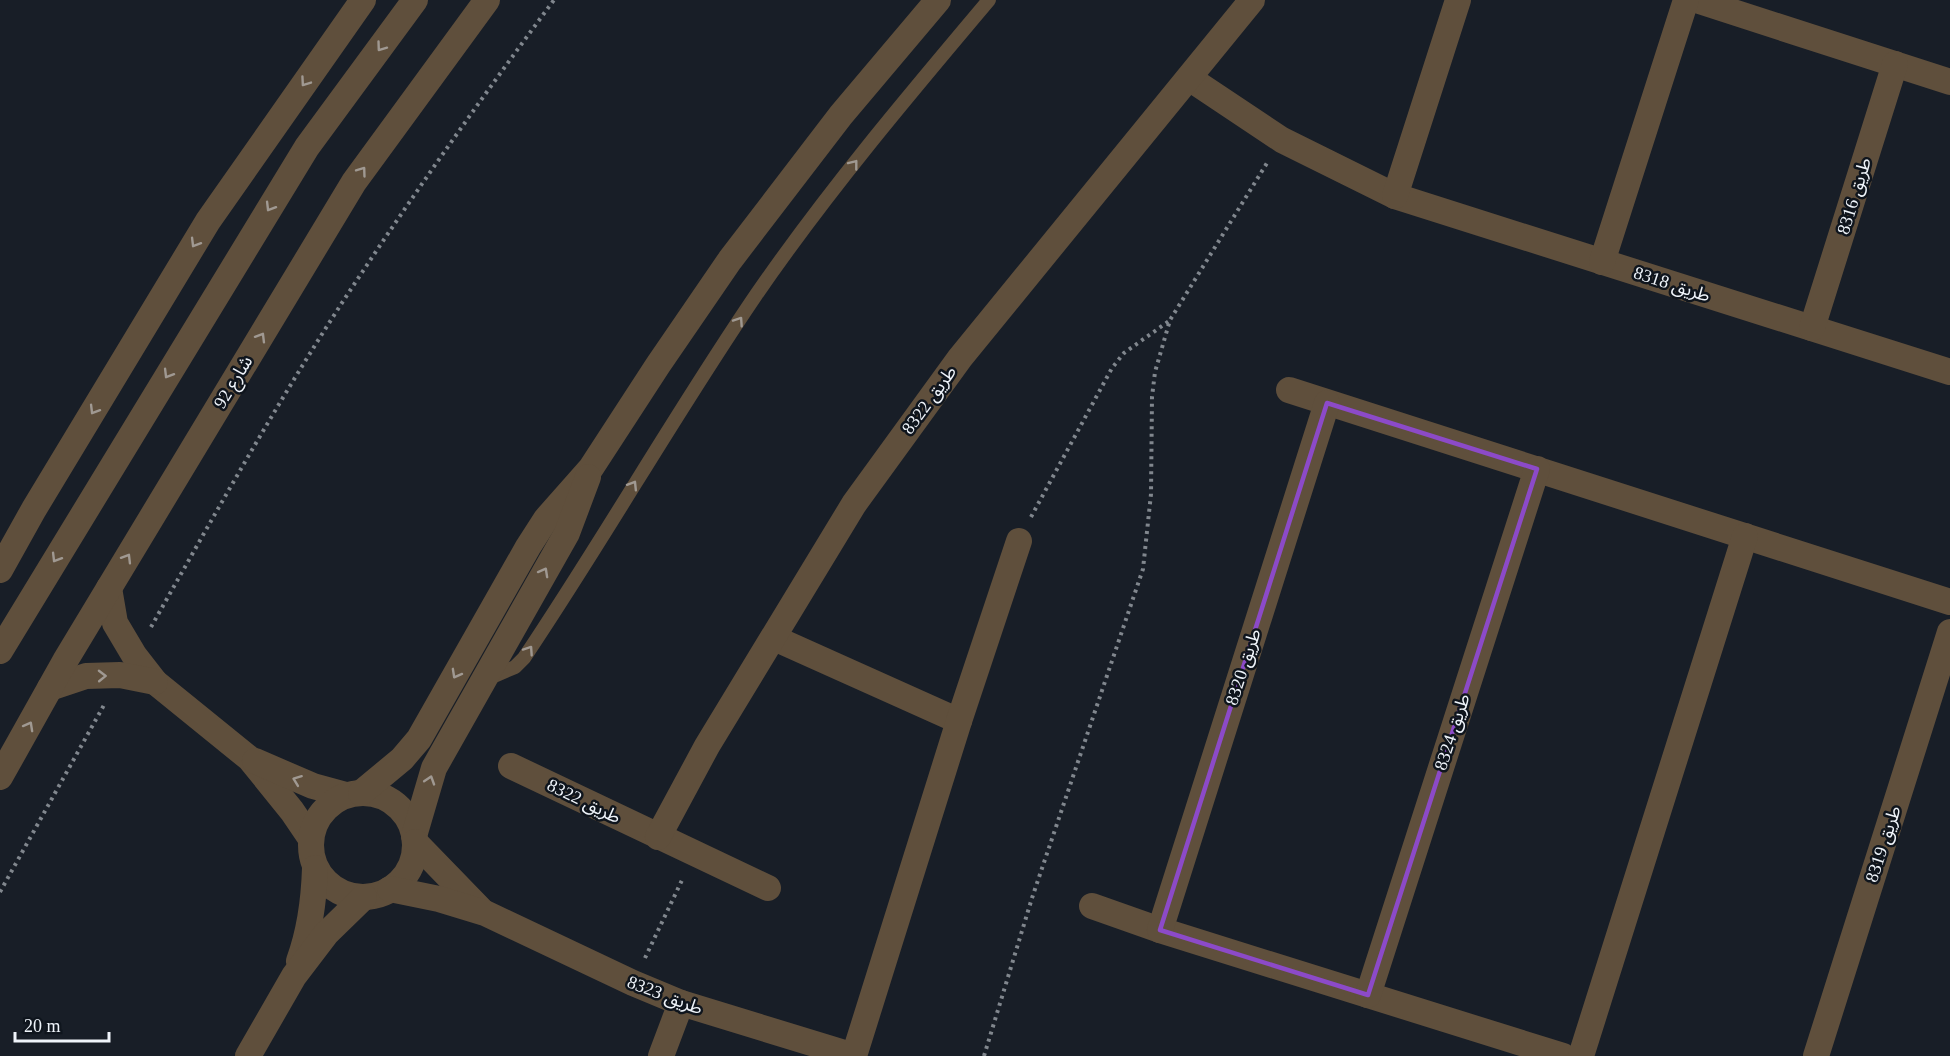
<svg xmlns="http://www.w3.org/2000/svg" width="1950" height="1056" viewBox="0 0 1950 1056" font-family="'Times New Roman','Noto Sans Arabic',serif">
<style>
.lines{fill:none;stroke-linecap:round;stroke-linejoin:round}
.path{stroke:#81878e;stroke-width:4;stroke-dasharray:3 4.5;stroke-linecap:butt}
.service{stroke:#5f4f3c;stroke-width:14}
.minor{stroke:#5f4f3c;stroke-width:26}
.oneway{stroke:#a09992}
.marked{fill:none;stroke:#8c4ac8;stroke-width:4.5;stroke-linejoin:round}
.labels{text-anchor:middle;stroke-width:5;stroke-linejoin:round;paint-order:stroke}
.street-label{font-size:18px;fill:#eff4fa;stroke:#0f151d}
</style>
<rect width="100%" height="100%" fill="#181e27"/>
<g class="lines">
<g class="path">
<path d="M1031 517 1112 368 1124 353 1169 321"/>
<path d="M151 627C219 507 286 386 363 271 424 179 488 89 554 0"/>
<path d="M0 892 104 705"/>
<path d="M645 958 683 878"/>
<path d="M984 1056 1032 898 1143 569 1151 494 1152 397 1155 372 1170 320 1267 163"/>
</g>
<path class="service" d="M487 679 515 667 524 658C604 539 675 414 756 295 827 192 908 96 989 0"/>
<g class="minor">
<path d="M1696 0 1950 82"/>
<path d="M1189 78 1282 140 1395 196 1950 372"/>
<path d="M1395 196 1458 0"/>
<path d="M1602 262 1686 0"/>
<path d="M1812 328 1895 64"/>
<path d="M1289 390 1950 602"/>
<path d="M0 570 34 509 208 221 363 0"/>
<path d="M109 588 115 623 134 655 155 682 250 759 292 811 311 839"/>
<path d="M774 638 959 721"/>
<path d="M0 651 307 147 415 0"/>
<path d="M50 688 86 676 120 675 155 682"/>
<path d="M255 761 313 786 346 795"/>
<path d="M511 766 768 888"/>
<path d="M0 777 65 661 354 182 487 0"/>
<circle cx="363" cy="845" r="52"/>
<path d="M361 793 402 759 419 739 528 547 546 519 591 468 658 365 730 260 841 115 938 0"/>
<path d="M414 836 434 768 567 533 588 477"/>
<path d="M658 837 707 746 854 504 960 358 1252 0"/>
<path d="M415 842 480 909"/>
<path d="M390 889 439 899 485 913 633 983 681 1003 854 1056 959 721 1019 541"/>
<path d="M1092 906 1160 930 1563 1056"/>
<path d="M1160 930 1327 403"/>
<path d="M299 961C310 931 314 900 315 868"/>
<path d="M1368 995 1537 469"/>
<path d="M248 1056 294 976 326 934 364 897"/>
<path d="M661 1056 681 1003"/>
<path d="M1581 1056 1745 536"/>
<path d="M1816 1056 1950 632"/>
</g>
</g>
<defs><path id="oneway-chevron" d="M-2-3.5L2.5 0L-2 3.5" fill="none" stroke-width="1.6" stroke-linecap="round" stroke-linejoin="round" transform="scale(1.5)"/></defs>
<g class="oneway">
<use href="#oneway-chevron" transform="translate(381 47) rotate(126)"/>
<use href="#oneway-chevron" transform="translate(305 82) rotate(125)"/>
<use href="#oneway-chevron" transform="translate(854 164) rotate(-52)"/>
<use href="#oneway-chevron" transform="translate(362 171) rotate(-54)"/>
<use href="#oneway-chevron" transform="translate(270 207) rotate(121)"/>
<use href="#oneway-chevron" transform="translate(195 243) rotate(121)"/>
<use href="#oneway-chevron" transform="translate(739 321) rotate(-56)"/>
<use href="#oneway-chevron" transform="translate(261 337) rotate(-59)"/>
<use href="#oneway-chevron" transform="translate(168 374) rotate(121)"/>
<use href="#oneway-chevron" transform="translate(94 410) rotate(121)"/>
<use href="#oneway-chevron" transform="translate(633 485) rotate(-58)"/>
<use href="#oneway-chevron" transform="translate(56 558) rotate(121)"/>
<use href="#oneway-chevron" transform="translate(127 558) rotate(-59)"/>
<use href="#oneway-chevron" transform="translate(544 572) rotate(-61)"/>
<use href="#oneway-chevron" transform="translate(529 650) rotate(-56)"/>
<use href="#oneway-chevron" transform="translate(456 674) rotate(119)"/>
<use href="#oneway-chevron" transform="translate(102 676) rotate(-1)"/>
<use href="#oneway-chevron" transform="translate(29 726) rotate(-61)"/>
<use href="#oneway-chevron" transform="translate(297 780) rotate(-159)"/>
<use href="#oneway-chevron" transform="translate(430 780) rotate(-72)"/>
</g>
<path class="marked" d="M1327 403 1537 469 1368 995 1160 930Z"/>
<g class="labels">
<g class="street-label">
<text transform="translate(1854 196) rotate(-73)" y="6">طريق 8316</text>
<text transform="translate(1672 284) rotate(18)" y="6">طريق 8318</text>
<text transform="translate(233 382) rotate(-59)" y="6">شارع 92</text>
<text transform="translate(929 400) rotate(-54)" y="6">طريق 8322</text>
<text transform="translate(1243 667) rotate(-72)" y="6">طريق 8320</text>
<text transform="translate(1452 732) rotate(-72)" y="6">طريق 8324</text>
<text transform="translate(584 801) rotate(26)" y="6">طريق 8322</text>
<text transform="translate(1883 844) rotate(-72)" y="6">طريق 8319</text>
<text transform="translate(665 995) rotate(21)" y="6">طريق 8323</text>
</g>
</g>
<path d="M15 1032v9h94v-9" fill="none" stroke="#eff4fa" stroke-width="3"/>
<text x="24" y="1032" font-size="18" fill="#eff4fa" stroke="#0f151d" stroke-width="4.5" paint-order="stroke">20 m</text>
</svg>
